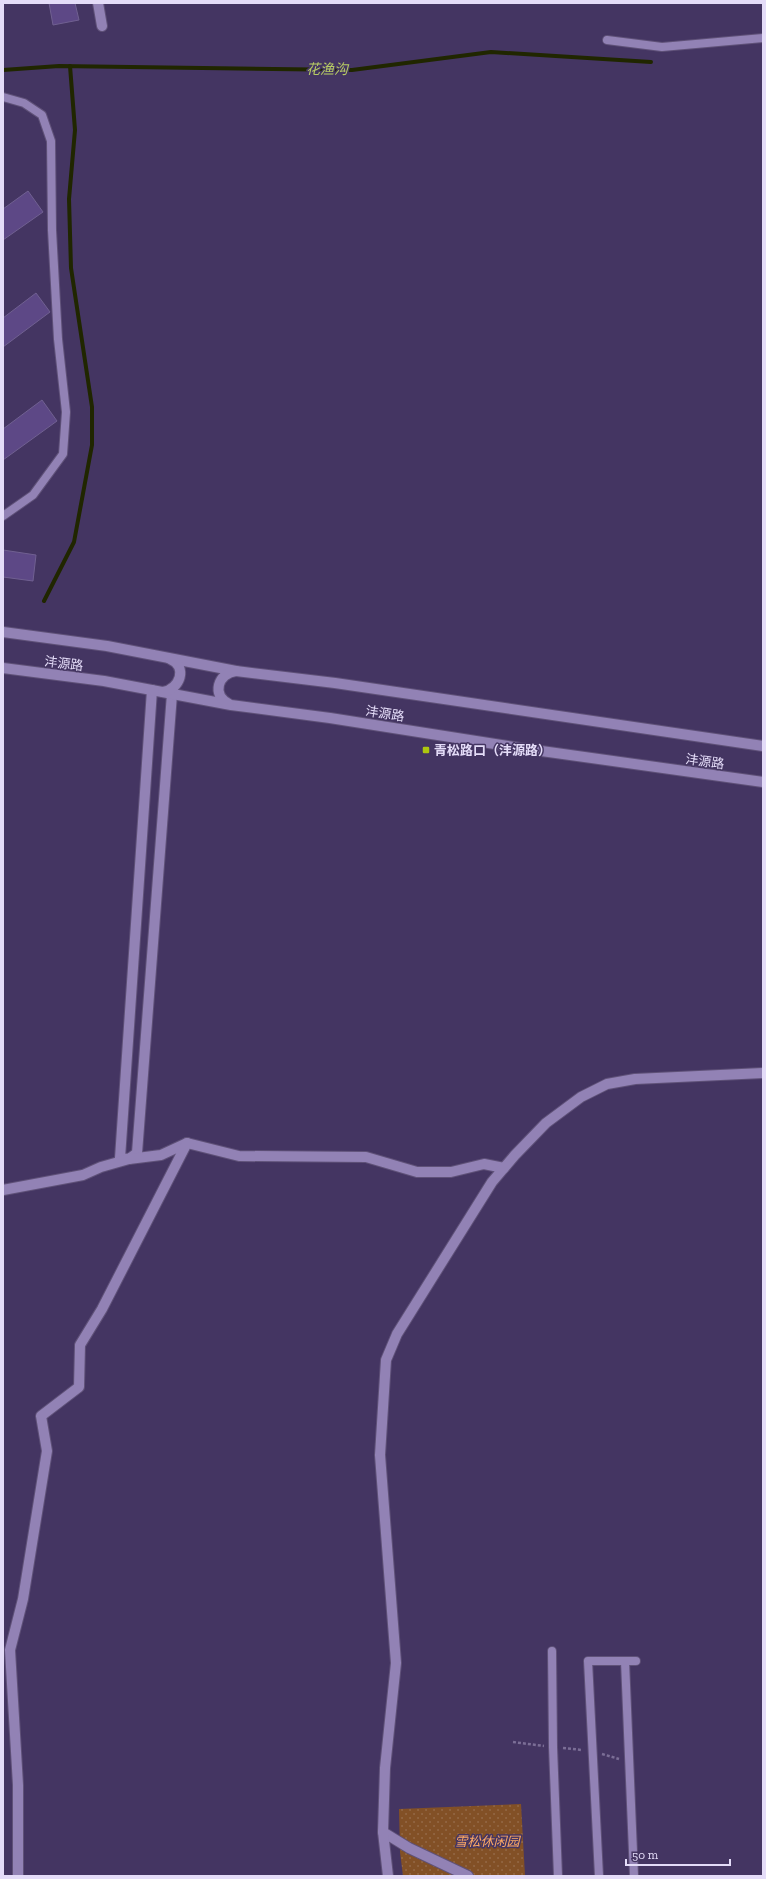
<svg xmlns="http://www.w3.org/2000/svg" width="766" height="1879" viewBox="0 0 766 1879" font-family="'Zilla Slab','Noto Sans SC',serif">
<style>
.grass{fill:url(#grass-dots)}
.lines{fill:none;stroke-linecap:round;stroke-linejoin:round}
.stream{stroke:#202600;stroke-width:4}
.building{fill:#5d4886;stroke:#706091}
.lane-casing{stroke:#5f5178;stroke-width:10}
.street-casing{stroke:#5f5178;stroke-width:12}
.secondary-casing{stroke:#5f5178;stroke-width:12}
.path{stroke:#7b6e96;stroke-width:2.5;stroke-dasharray:3 2;stroke-linecap:butt}
.lane{stroke:#9282b5;stroke-width:8}
.street{stroke:#9282b5;stroke-width:10}
.secondary{stroke:#9282b5;stroke-width:10}
.poi-dot{fill:#adc60f;stroke:#443562;stroke-width:1.5}
.labels{text-anchor:middle;stroke-width:3;stroke-linejoin:round;paint-order:stroke}
.street-label{font-size:13px;fill:#e4dcf8;stroke:#443562}
.poi-label{font-size:13px;font-weight:bold;fill:#e4dcf8;stroke:#443562;text-anchor:start}
.park-label{font-size:13px;font-style:italic;fill:#fda964;stroke:#443562}
.water-label{font-size:14px;font-style:italic;fill:#b7cb64;stroke:#443562}
</style>
<defs>
<pattern id="grass-dots" width="8" height="8" patternUnits="userSpaceOnUse"><rect width="8" height="8" fill="#825026"/><path d="M2 2h.1M6 6h.1" fill="none" stroke="#946946" stroke-width="1.8" stroke-linecap="round"/></pattern>
</defs>
<rect width="100%" height="100%" fill="#443562"/>
<path class="grass" d="M521 1804 525 1876H403L400 1852 399 1809Z"/>
<g class="lines">
<g class="stream">
<path d="M3 70 59 66 352 70 491 52 651 62"/>
<path d="M44 601 74 542 92 445V407L71 268 69 199 75 130 70 66"/>
</g>
</g>
<g class="building">
<path d="M49 3H75L79 20 53 25Z"/>
<path d="M28 191 43 212 3 240V209Z"/>
<path d="M36 293 50 312 3 347V318Z"/>
<path d="M42 400 57 421 3 460V429Z"/>
<path d="M3 550 36 555 33 581 3 577Z"/>
</g>
<g class="lines">
<defs>
<g id="lane">
<path d="M607 40 662 47 763 38"/>
<path d="M3 97 24 103 42 115 51 141 52 230 58 339 66 412 63 454 33 495 3 516"/>
<path d="M552 1651 553 1747 558 1876"/>
<path d="M625 1661 634 1876"/>
<path d="M599 1876 588 1661H636"/>
</g>
<g id="street">
<path d="M98 3 102 26"/>
<path d="M152 690 120 1158 129 1159 137 1153 172 694"/>
<path d="M3 1190 83 1175 101 1167 129 1159 161 1155 187 1143"/>
<path d="M383 1832 409 1848 468 1876"/>
<path d="M18 1876V1785L10 1650 23 1599 47 1451 41 1416 79 1387 80 1345 102 1309 187 1143 239 1156 366 1157 417 1172H451L484 1164 504 1168"/>
</g>
<g id="secondary">
<path d="M3 632 107 646 236 671 335 683 763 746"/>
<path d="M3 668 104 681 231 705 330 718 520 748 763 782"/>
<path d="M163 692C180 689 188 667 170 659"/>
<path d="M229 704C211 695 218 673 236 671"/>
<path d="M388 1876 383 1832 385 1768 396 1663 380 1455 386 1360 397 1334 492 1182 515 1155 546 1123 581 1097 607 1084 635 1079 763 1073"/>
</g>
</defs>
<use href="#lane" class="lane-casing"/>
<use href="#street" class="street-casing"/>
<use href="#secondary" class="secondary-casing"/>
<g class="path">
<path d="M513 1742 544 1746"/>
<path d="M563 1748 582 1750"/>
<path d="M602 1754 619 1759"/>
</g>
<use href="#lane" class="lane"/>
<use href="#street" class="street"/>
<use href="#secondary" class="secondary"/>
</g>
<rect class="poi-dot" x="422" y="746" width="8" height="8" rx="2"/>
<g class="labels">
<g class="street-label">
<text transform="translate(64 663) rotate(7)" y="5">沣源路</text>
<text transform="translate(385 713) rotate(9)" y="5">沣源路</text>
<text transform="translate(705 761) rotate(8)" y="5">沣源路</text>
</g>
<g class="poi-label">
<text x="434" y="755">青松路口（沣源路）</text>
</g>
<g class="park-label">
<text x="487" y="1846">雪松休闲园</text>
</g>
<g class="water-label">
<text x="327" y="74">花渔沟</text>
</g>
</g>
<rect width="766" height="1879" fill="none" stroke="#e4dcf8" stroke-width="8"/>
<path d="M626 1859v6h104v-6" fill="none" stroke="#e4dcf8" stroke-width="2"/>
<text x="632" y="1859" font-size="12" fill="#e4dcf8" stroke="#443562" stroke-width="3" paint-order="stroke">50 m</text>
</svg>
